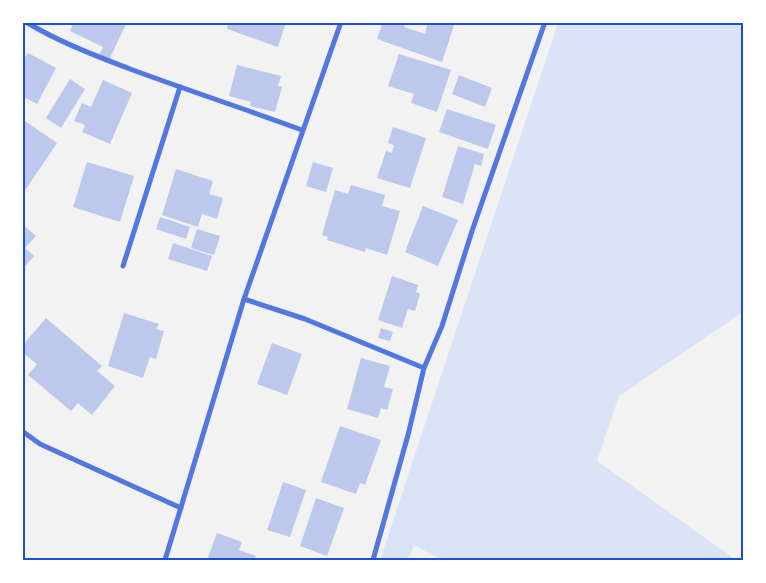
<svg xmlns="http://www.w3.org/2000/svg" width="766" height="583" viewBox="0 0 766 583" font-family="'Sofia Sans Condensed',sans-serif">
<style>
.green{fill:#dbe4f7}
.building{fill:#bdc9ec}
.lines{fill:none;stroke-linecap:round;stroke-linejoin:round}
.minor{stroke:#5277de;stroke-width:5}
.neatline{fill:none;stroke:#1d4ed8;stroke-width:2}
</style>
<rect width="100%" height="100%" fill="#f2f2f2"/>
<path class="green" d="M558 23H743V312L619 396 597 461 736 560H442L414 545 408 560H380Z"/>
<g class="building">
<path d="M74 22H127L109 60 99 55 103 47 70 31Z"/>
<path d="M228 22H286L278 47 227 29Z"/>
<path d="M383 22H406L404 27 425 34 428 22H455L442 62 377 39Z"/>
<path d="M28 53 56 68 37 104 22 96V62Z"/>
<path d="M399 54 451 70 437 112 411 103 414 94 388 86Z"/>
<path d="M237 65 281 76 278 86 282 87 275 112 250 106 251 102 229 96Z"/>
<path d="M459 75 492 88 485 107 452 94Z"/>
<path d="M70 79 85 89 61 128 46 118Z"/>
<path d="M103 80 132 93 110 144 82 132 85 125 74 121 82 103 91 107Z"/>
<path d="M447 109 496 125 488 149 439 132Z"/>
<path d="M22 119 57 143 26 189 22 187Z"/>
<path d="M393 127 426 138 410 188 377 178 386 151 392 153 394 145 388 143Z"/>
<path d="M458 146 484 154 481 166 475 164 463 204 442 197Z"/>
<path d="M87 162 134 176 120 222 73 207Z"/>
<path d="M313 162 333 168 326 192 306 186Z"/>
<path d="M176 169 213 181 209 194 223 198 217 219 202 214 198 227 162 215Z"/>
<path d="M351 185 385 195 382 206 400 211 387 255 366 248 365 252 327 240 328 237 322 235 335 190 348 194Z"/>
<path d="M423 206 458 220 438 266 405 252Z"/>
<path d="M160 217 190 227 186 239 156 229Z"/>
<path d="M22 224 36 236 25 248 34 256 22 270Z"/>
<path d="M197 229 220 236 214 255 191 248Z"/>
<path d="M173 243 212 256 207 271 168 259Z"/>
<path d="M392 276 418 285 416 292 420 294 415 311 408 309 402 328 378 320Z"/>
<path d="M124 313 159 324 156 329 164 331 156 359 150 357 143 378 108 366Z"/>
<path d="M46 318 102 366 97 371 115 386 92 415 78 403 71 411 28 375 37 364 22 352V346Z"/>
<path d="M381 328 393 332 390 341 378 338Z"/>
<path d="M272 343 302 354 287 395 257 384Z"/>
<path d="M361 358 390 366 384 387 393 389 387 410 381 408 378 418 347 409Z"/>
<path d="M340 426 381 440 365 485 360 483 356 494 321 482Z"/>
<path d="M283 482 306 490 290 537 267 530Z"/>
<path d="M316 498 344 508 327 556 300 546Z"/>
<path d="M217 533 242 542 239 550 256 556 254 560H207Z"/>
</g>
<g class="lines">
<g class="minor">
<path d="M26 22C59 42 94 55 130 69 187 90 245 109 302 130"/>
<path d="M123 266 180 87"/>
<path d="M244 299 305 319 424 368"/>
<path d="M22 431 40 444 181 508"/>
<path d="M165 560 244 299 341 22"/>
<path d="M373 560 408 435 424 368 442 326 472 231 545 22"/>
</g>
</g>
<rect width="766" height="583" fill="none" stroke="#ffffff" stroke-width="48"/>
<rect x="24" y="24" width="718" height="535" class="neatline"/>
</svg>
